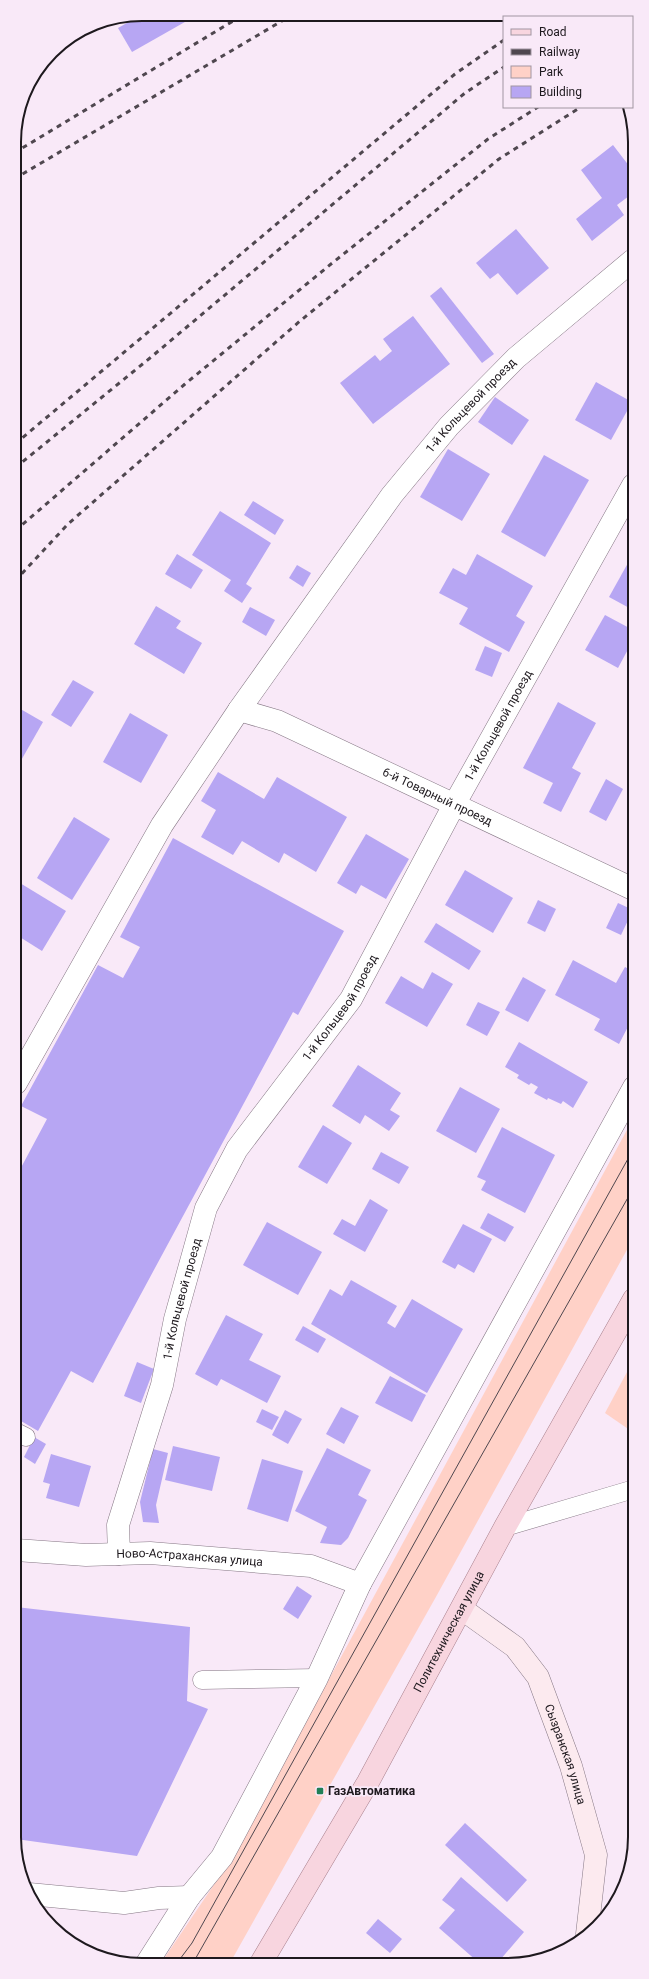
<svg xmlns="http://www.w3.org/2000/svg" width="649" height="1979" viewBox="0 0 649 1979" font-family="Roboto,sans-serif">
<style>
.green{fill:#ffd1c7}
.building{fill:#b7a6f3}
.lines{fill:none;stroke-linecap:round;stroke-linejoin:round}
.lane-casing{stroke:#857784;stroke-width:19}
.street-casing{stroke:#857784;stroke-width:23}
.secondary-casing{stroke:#857784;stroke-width:23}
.primary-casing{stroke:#a9818d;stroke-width:23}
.lane{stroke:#fff;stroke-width:18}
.street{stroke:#fff;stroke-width:22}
.secondary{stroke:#fceaef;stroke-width:22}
.primary{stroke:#f8d5df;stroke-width:22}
.tram{stroke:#4f474f;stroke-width:1}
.rail{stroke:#4f474f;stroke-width:3;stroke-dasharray:5 5;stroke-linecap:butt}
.poi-dot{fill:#207f56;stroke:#f9e9f8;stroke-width:1.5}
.labels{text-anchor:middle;stroke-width:3.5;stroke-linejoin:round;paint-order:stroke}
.street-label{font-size:12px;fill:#1e191e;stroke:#f9e9f8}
.poi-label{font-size:12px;font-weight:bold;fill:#1e191e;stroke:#f9e9f8;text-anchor:start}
.rim{fill:none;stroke:#1e191e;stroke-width:2}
</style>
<rect width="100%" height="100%" fill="#f9e9f8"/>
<g class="green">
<path d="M634 1117V1237L437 1595 230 1963H161L232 1858Z"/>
<path d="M634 1359V1433L605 1413Z"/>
</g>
<g class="building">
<path d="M143 14H199L132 52 118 28Z"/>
<path d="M613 145 633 171V193L617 205 624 215 592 241 576 219 602 198 581 170Z"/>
<path d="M516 229 549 268 517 295 498 273 490 279 476 263Z"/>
<path d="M441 287 494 354 482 363 430 296Z"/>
<path d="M413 316 450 364 373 424 340 383 375 355 380 361 392 351 383 339Z"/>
<path d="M596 382 632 402 611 440 575 420Z"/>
<path d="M495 397 529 420 512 445 478 422Z"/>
<path d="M448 449 490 474 462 521 420 497Z"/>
<path d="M544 455 589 480 545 557 501 532Z"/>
<path d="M253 501 284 520 275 535 244 515Z"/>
<path d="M220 511 271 543 246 584 252 588 242 603 224 591 231 580 192 555Z"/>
<path d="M177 554 203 570 191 589 165 574Z"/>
<path d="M477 554 533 586 516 616 525 622 509 652 459 624 468 608 439 593 453 568 466 575Z"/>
<path d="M633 554V610L609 597Z"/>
<path d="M297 565 311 573 303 587 289 578Z"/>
<path d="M156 606 181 621 176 628 202 643 184 674 134 644Z"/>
<path d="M250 607 275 620 266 636 242 622Z"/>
<path d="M605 615 633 630V640L618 668 585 650Z"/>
<path d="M485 646 502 653 492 677 475 670Z"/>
<path d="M73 680 94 692 71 727 51 715Z"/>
<path d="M558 702 596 723 572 768 581 773 561 812 543 803 553 783 523 768Z"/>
<path d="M17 707 43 722 15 771V711Z"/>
<path d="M130 713 168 735 141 783 103 762Z"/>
<path d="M218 772 264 799 277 777 347 817 316 872 284 853 279 863 242 841 233 855 201 837 216 810 201 801Z"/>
<path d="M606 779 623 789 606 821 589 812Z"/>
<path d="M74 817 110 839 72 900 37 878Z"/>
<path d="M366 834 409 859 386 899 361 885 356 894 337 883Z"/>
<path d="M173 838 344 931 298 1015 293 1012 93 1383 71 1371 38 1431 16 1418V1177L47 1119 21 1106 98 965 123 978 140 947 120 937Z"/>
<path d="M465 870 513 898 493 933 445 905Z"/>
<path d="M15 880 66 911 42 951 15 934Z"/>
<path d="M538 900 556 909 545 932 527 923Z"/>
<path d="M618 903 633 910 621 935 606 928Z"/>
<path d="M436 923 481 951 469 970 424 942Z"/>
<path d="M573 960 616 983 625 967 634 972V1004L627 1016 632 1019 619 1044 594 1030 600 1019 555 995Z"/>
<path d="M432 972 453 984 427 1027 385 1003 401 976 423 989Z"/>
<path d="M523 977 546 990 528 1022 505 1010Z"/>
<path d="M478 1002 500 1012 487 1036 466 1025Z"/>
<path d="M519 1042 588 1082 573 1108 563 1101 561 1104 548 1098 547 1100 534 1093 538 1087 531 1083 529 1085 517 1078 519 1075 505 1067Z"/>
<path d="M358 1065 401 1093 390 1110 400 1116 389 1131 365 1115 360 1124 332 1106Z"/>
<path d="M460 1087 500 1109 476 1153 436 1131Z"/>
<path d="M323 1125 352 1143 327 1184 298 1167Z"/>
<path d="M502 1127 555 1155 525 1213 481 1190 486 1181 477 1177Z"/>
<path d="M381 1152 409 1167 399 1184 372 1169Z"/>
<path d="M370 1199 388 1210 365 1252 333 1234 342 1219 355 1226Z"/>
<path d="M488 1213 514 1227 505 1242 480 1228Z"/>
<path d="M267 1222 322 1252 298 1295 243 1265Z"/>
<path d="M463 1224 492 1239 474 1273 458 1264 455 1269 442 1262Z"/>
<path d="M351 1280 397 1306 387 1323 395 1328 412 1299 463 1329 427 1393 311 1324 330 1289 342 1296Z"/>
<path d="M226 1315 263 1334 249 1360 281 1376 267 1403 221 1379 217 1386 195 1374Z"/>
<path d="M303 1326 326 1339 318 1353 295 1340Z"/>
<path d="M137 1362 154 1369 141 1403 124 1396Z"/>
<path d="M390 1376 426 1395 412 1422 375 1403Z"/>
<path d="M341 1407 359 1416 344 1444 326 1434Z"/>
<path d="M262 1409 279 1417 272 1430 256 1422Z"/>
<path d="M285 1410 302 1419 288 1444 272 1435Z"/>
<path d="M34 1437 46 1444 35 1464 24 1457Z"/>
<path d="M173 1446 220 1457 212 1491 165 1480Z"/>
<path d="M327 1448 371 1470 358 1495 367 1500 348 1538 341 1545 320 1543 327 1527 295 1511Z"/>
<path d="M153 1449 168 1453 156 1505 159 1523 143 1522 140 1502Z"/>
<path d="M51 1454 91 1466 79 1507 46 1498 50 1484 43 1482Z"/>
<path d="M262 1459 303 1471 288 1522 247 1509Z"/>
<path d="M297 1586 312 1596 298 1619 283 1609Z"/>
<path d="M16 1607 190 1627 187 1701 208 1709 137 1856 16 1839Z"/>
<path d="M465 1823 527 1880 507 1902 445 1845Z"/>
<path d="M461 1877 524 1932 500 1960 503 1962H478L439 1928 455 1910 442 1900Z"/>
<path d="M378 1919 402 1939 390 1953 366 1933Z"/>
</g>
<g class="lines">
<defs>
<g id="lane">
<path d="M16 1432 26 1437"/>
<path d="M505 1527 634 1489"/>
<path d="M202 1680 317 1678"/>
</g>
<g id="street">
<path id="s1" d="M239 710 277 721 633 889"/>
<path id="s2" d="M16 1083 162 825 239 710 392 495 449 426 516 358 633 260"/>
<path id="s3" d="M16 1550 86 1555 150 1553 311 1566 360 1584"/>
<path id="s4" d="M119 1554 118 1525 162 1385 175 1319 206 1208 237 1149 351 999 454 805 633 485"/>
<path d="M29 1894 124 1903 159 1898 189 1897"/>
<path d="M147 1963 189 1897 222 1857 317 1678 360 1584 634 1087"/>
</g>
<g id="secondary">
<path id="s5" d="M462 1609 515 1647 538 1677 571 1766 596 1855 587 1934"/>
</g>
<g id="primary">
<path id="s6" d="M261 1963 368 1782 505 1527 634 1299"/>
</g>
</defs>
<use href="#lane" class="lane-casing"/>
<use href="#street" class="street-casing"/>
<use href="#secondary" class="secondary-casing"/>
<use href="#primary" class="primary-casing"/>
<use href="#lane" class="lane"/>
<use href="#street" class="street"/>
<use href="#secondary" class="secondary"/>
<use href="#primary" class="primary"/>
<g class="tram">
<path d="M177 1963 192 1943 634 1148"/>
<path d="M193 1963 634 1187"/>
</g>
<g class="rail">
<path d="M14 153 243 15"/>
<path d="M14 179 292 15"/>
<path d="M15 444 455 74 504 40"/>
<path d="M15 468 150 358 465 93 504 67"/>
<path d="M15 531 185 384 331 264 488 139 538 107"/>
<path d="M15 581 68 524 300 321 499 159 581 107"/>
</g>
</g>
<rect class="poi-dot" x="316" y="1787" width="8" height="8" rx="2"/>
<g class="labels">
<g class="street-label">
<text dy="4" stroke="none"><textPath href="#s2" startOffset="818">1-й Кольцевой проезд</textPath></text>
<text dy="4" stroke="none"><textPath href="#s4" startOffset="924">1-й Кольцевой проезд</textPath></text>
<text dy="4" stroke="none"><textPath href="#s1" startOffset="217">6-й Товарный проезд</textPath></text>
<text dy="4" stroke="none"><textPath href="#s4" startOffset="600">1-й Кольцевой проезд</textPath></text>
<text dy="4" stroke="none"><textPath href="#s4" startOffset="264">1-й Кольцевой проезд</textPath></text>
<text dy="4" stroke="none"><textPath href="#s3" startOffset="174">Ново-Астраханская улица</textPath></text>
<text dy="4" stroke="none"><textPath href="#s6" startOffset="381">Политехническая улица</textPath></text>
<text dy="4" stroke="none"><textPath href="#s5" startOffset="185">Сызранская улица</textPath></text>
</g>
<g class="poi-label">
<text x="328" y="1795">ГазАвтоматика</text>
</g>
</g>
<path d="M0 0H649V1979H0ZM142 21H507A121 121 0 0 1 628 142V1837A121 121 0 0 1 507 1958H142A121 121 0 0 1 21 1837V142A121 121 0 0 1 142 21Z" fill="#f9e9f8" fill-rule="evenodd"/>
<path class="rim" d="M142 21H507A121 121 0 0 1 628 142V1837A121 121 0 0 1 507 1958H142A121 121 0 0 1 21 1837V142A121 121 0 0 1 142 21Z"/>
<rect x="503" y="16" width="130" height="92" fill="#f9e9f8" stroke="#a196a1"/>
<rect x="511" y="29" width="20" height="6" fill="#f8d5df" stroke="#a196a1"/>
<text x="539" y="36" font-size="12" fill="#1e191e">Road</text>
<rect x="511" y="49" width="20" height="6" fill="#4f474f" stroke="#a196a1"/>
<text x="539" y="56" font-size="12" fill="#1e191e">Railway</text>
<rect x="511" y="66" width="20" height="12" fill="#ffd1c7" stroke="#a196a1"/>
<text x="539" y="76" font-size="12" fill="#1e191e">Park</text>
<rect x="511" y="86" width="20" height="12" fill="#b7a6f3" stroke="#a196a1"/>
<text x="539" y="96" font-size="12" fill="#1e191e">Building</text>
</svg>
